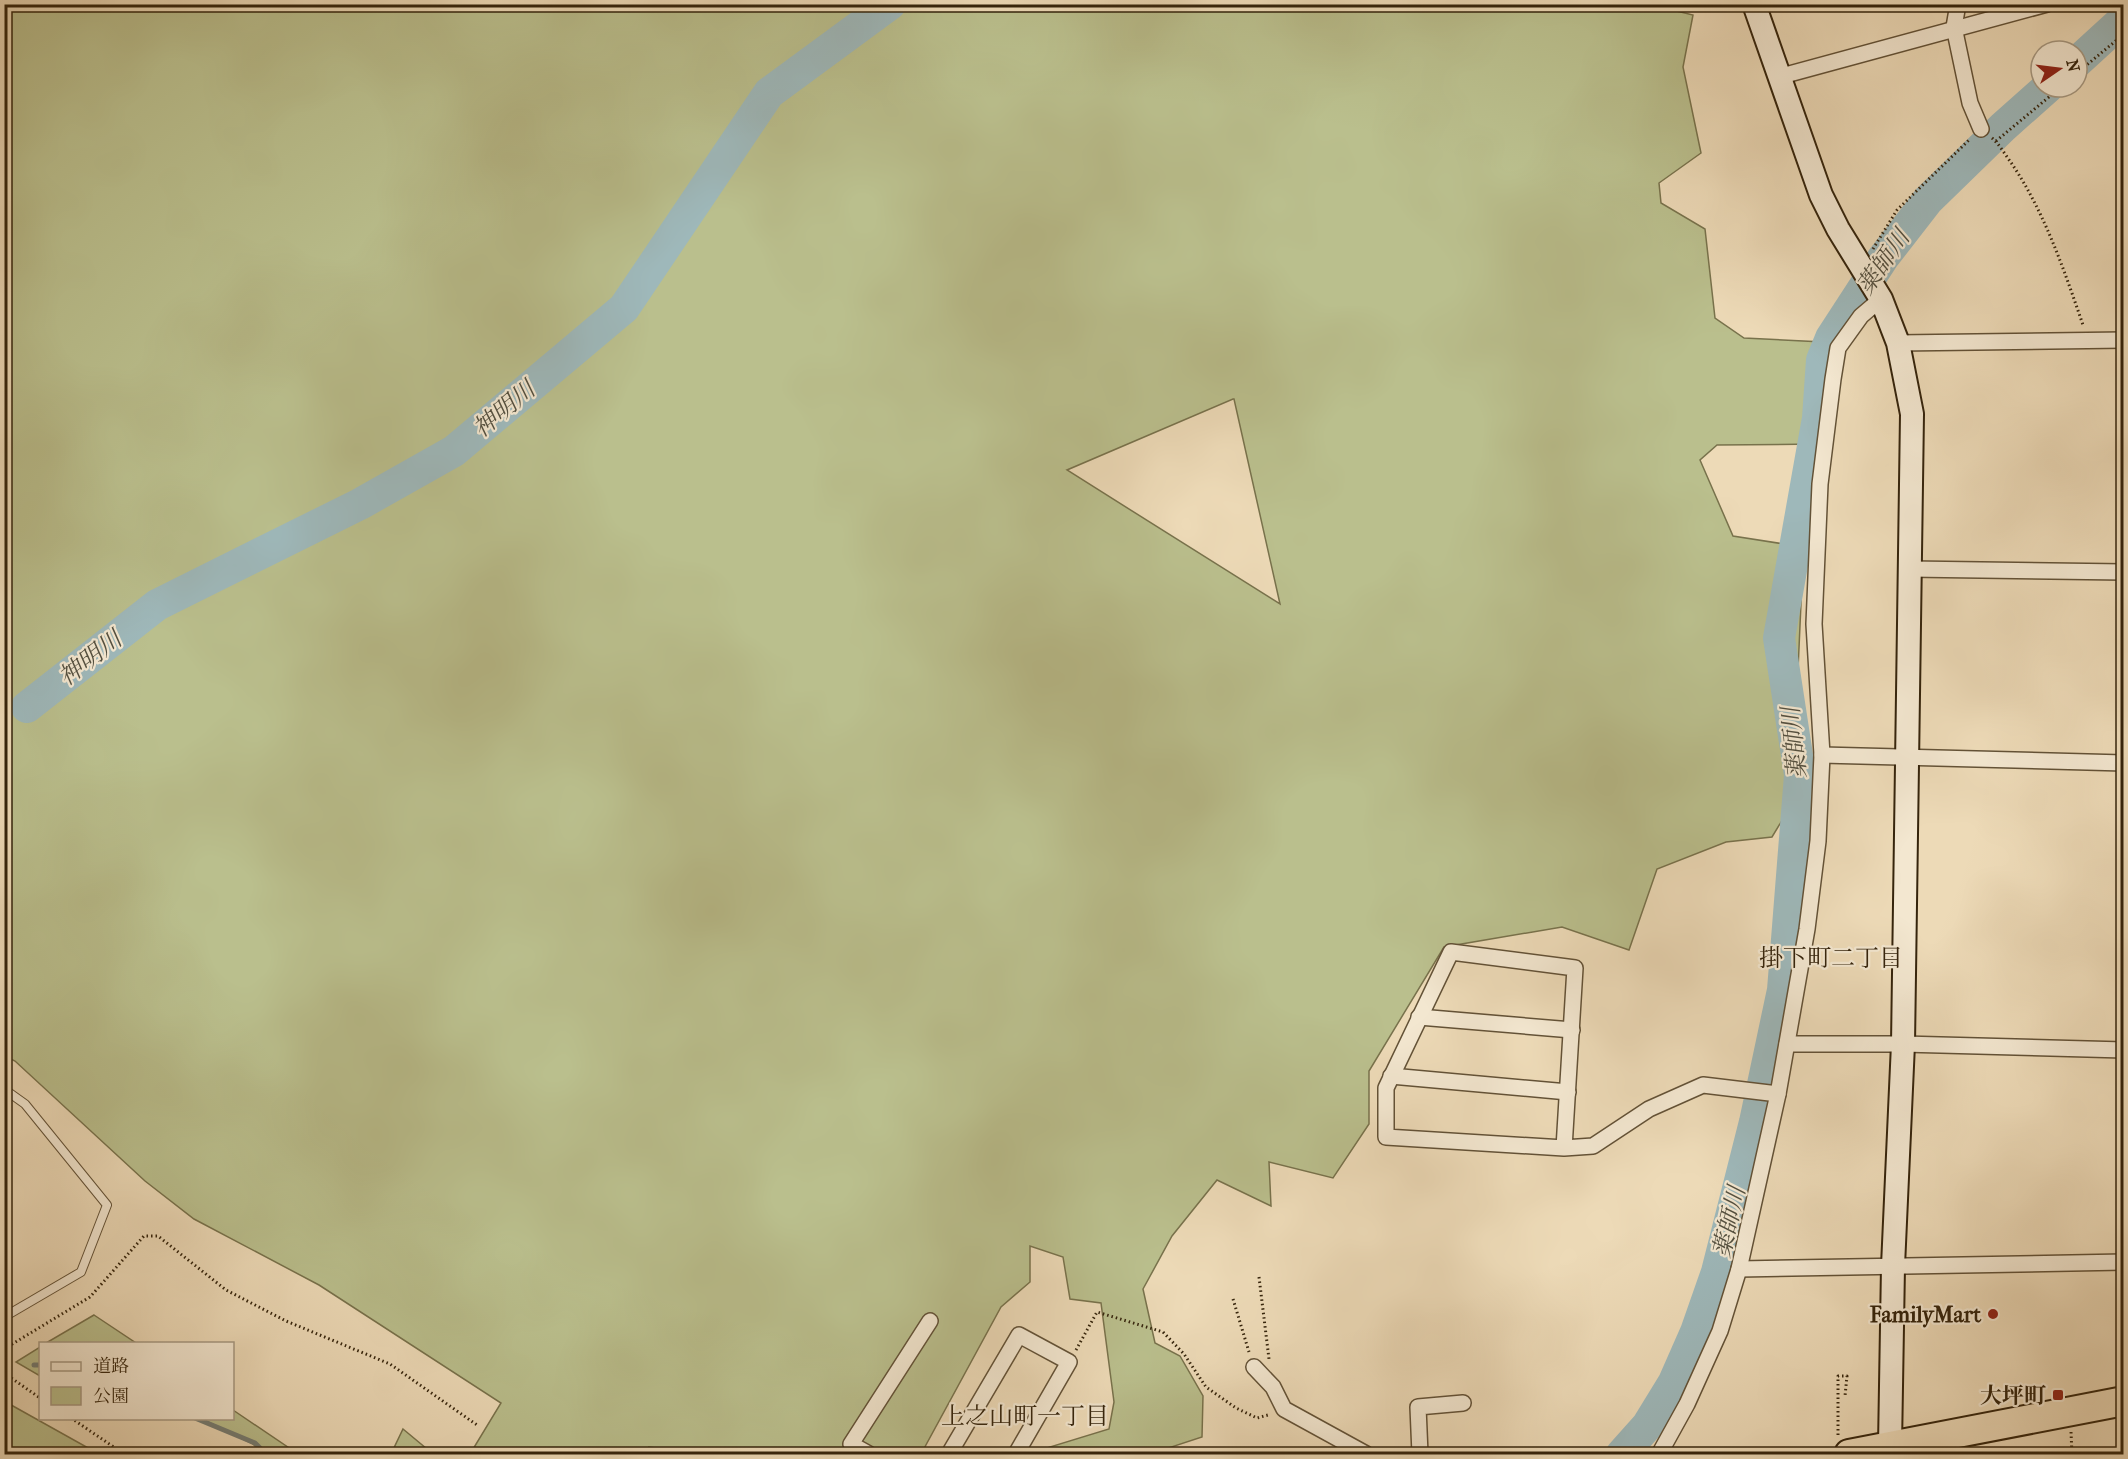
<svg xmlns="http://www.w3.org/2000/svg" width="2128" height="1459" viewBox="0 0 2128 1459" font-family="'IM FELL French Canon','Noto Serif JP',serif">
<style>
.green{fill:#babf8d;stroke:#78724c;stroke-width:1.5;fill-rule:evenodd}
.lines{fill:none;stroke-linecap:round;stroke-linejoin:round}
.stream{stroke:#747d74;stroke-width:5}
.river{stroke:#9eb8ba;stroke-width:32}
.lane-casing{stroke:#635237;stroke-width:10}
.street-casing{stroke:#635237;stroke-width:18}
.secondary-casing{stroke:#35240c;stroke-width:26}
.highway-casing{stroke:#35240c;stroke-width:32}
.path{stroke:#35240c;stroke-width:3;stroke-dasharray:1.5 3;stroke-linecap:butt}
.lane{stroke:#f3e7d0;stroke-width:8}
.street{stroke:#f3e7d0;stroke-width:15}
.secondary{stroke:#f3e7d0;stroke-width:22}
.highway{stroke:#eddab7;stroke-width:28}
.poi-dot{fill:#8f2418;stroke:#f3e7d0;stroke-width:2}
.labels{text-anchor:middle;stroke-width:4.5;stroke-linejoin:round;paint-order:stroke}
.poi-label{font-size:22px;font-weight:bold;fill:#35240c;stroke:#f3e7d0;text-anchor:end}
.water-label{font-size:24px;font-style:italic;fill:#545040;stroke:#f3e7d0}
.neighbourhood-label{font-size:24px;fill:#35240c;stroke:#f3e7d0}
</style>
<rect width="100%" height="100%" fill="#eddab7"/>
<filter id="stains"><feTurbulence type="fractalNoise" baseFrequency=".00333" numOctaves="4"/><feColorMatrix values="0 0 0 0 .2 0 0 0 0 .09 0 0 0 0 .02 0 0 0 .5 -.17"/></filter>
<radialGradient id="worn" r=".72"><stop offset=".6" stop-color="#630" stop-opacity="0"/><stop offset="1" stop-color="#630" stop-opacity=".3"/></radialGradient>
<g class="green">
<path d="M1648 4 1693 15 1683 67 1701 153 1659 183 1661 203 1705 229 1715 318 1744 338 1823 342 1819 444 1717 445 1700 460 1733 536 1784 544 1802 581 1792 804 1772 837 1726 842 1657 869 1629 950 1562 927 1444 947 1369 1071V1124L1333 1178 1269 1162 1271 1206 1217 1180 1172 1236 1143 1289 1155 1343 1180 1356 1203 1396 1202 1437 1162 1450 1160 1454H1038L1040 1450 1109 1429 1114 1402 1101 1303 1070 1299 1063 1257 1030 1246V1282L1001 1307 921 1454H703L649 1447 650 1454H470L501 1403 319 1285 194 1219 145 1181 15 1061 5 1056 4 5ZM1233 399H1234L1280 604 1067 470Z"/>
<path d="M94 1315 136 1343H46Z"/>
<path d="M40 1347V1376L16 1362Z"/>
<path d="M4 1401 99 1454H5Z"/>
<path d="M233 1410 298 1454H263L253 1444 202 1419 232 1418Z"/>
<path d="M403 1429 433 1454H391Z"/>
</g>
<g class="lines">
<g class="stream">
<path d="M34 1365H40"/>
<path d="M195 1418 255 1443 266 1454"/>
</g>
<g class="river">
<path d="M2077 62 2124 19"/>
<path d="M27 707 157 605 360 504 454 451 624 308 769 93 890 4"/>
<path d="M1622 1454 1647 1426 1674 1382 1696 1332 1717 1272 1755 1122 1783 990 1800 775 1779 638 1818 418 1822 360 1831 338 1883 258 1928 200 2003 127 2048 87"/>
</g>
<defs>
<path id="lane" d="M4 1089 25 1104 107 1205 81 1272 4 1317"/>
<g id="street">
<path d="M1958 4 1954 27 1970 103 1981 129"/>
<path d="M1778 77 2047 4"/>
<path d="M1898 343 2124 340"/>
<path d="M1910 569 2124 572"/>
<path d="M1822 755 2124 763"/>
<path d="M1419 1017 1572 1030"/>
<path d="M1787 1044H1903L2124 1050"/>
<path d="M1391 1076 1568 1092"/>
<path d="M1564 1148 1575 968 1451 952 1386 1088V1137L1564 1148 1593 1146 1649 1109 1703 1085 1778 1094"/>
<path d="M1739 1269 2124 1262"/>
<path d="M1254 1367 1273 1387 1284 1409 1366 1454"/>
<path d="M869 1454 851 1444 930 1321"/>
<path d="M949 1454 1019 1335 1069 1362 1016 1454"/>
<path d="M1420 1454 1418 1407 1463 1403"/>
<path d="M1662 1454 1661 1451 1687 1404 1720 1331 1739 1269 1778 1094 1807 929 1818 841 1822 755 1814 624 1820 484 1833 379 1838 348 1861 316 1881 299"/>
</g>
<path id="secondary" d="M1754 4 1821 195 1838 229 1881 299 1898 343 1912 414 1903 1044 1893 1266 1890 1446"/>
<path id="highway" d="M1849 1454 2124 1401"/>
</defs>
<use href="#lane" class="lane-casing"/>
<use href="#street" class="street-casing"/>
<use href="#secondary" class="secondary-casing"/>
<use href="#highway" class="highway-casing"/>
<g class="path">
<path d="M2077 73 2124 34"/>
<path d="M1992 138C2000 145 2006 156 2012 164 2045 213 2064 270 2083 325"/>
<path d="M1996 141 2061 87"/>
<path d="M1873 249 1897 210 1969 140"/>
<path d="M1259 1277 1269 1359"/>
<path d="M1233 1299 1249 1352"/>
<path d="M4 1349 90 1297 144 1236H158L226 1290 286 1321 390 1364 477 1425"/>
<path d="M1076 1350 1097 1312 1163 1332 1184 1354 1206 1387 1236 1408 1257 1418 1268 1415"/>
<path d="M4 1373 40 1398"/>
<path d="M71 1418 124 1454"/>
<path d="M2071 1432 2072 1454"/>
<path d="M1838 1435V1376H1847L1845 1396"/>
</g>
<use href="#lane" class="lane"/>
<use href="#street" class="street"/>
<use href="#secondary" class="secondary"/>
<use href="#highway" class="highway"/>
</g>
<g class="poi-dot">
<circle cx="1993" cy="1314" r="6"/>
<rect x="2052" y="1389" width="12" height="12" rx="3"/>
</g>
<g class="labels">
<g class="poi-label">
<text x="1981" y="1322">FamilyMart</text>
<text x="2046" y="1403">大坪町</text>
</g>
<g class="water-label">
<text transform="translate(1883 262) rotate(-55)" y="8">薬師川</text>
<text transform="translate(504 409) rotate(-40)" y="8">神明川</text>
<text transform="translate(90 658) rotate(-38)" y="8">神明川</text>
<text transform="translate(1794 743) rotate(-96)" y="8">薬師川</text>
<text transform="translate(1729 1222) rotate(-77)" y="8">薬師川</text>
</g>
<g class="neighbourhood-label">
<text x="1831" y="966">掛下町二丁目</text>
<text x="1025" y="1424">上之山町一丁目</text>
</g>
</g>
<rect width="2128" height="1459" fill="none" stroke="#eddab7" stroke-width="24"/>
<rect x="6" y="6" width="2116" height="1447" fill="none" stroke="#35240c" stroke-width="3"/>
<rect x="12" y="12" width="2104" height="1435" fill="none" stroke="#35240c" stroke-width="1.5"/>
<rect x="39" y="1342" width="195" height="78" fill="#f3e7d0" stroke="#a79982" stroke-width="1.5"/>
<rect x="51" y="1362" width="30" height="9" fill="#f3e7d0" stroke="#a79982" stroke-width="1.5"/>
<text x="93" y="1372" font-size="18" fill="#35240c">道路</text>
<rect x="51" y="1387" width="30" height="18" fill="#babf8d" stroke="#a79982" stroke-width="1.5"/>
<text x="93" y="1402" font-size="18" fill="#35240c">公園</text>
<g transform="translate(2059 69) rotate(76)"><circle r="28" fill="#f3e7d0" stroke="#a79982" stroke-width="1.5"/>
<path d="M0-4.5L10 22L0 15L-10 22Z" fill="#8f2418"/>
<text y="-9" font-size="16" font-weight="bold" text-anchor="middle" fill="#35240c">N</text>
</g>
<rect width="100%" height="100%" filter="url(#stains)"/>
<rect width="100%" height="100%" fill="url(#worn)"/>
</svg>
